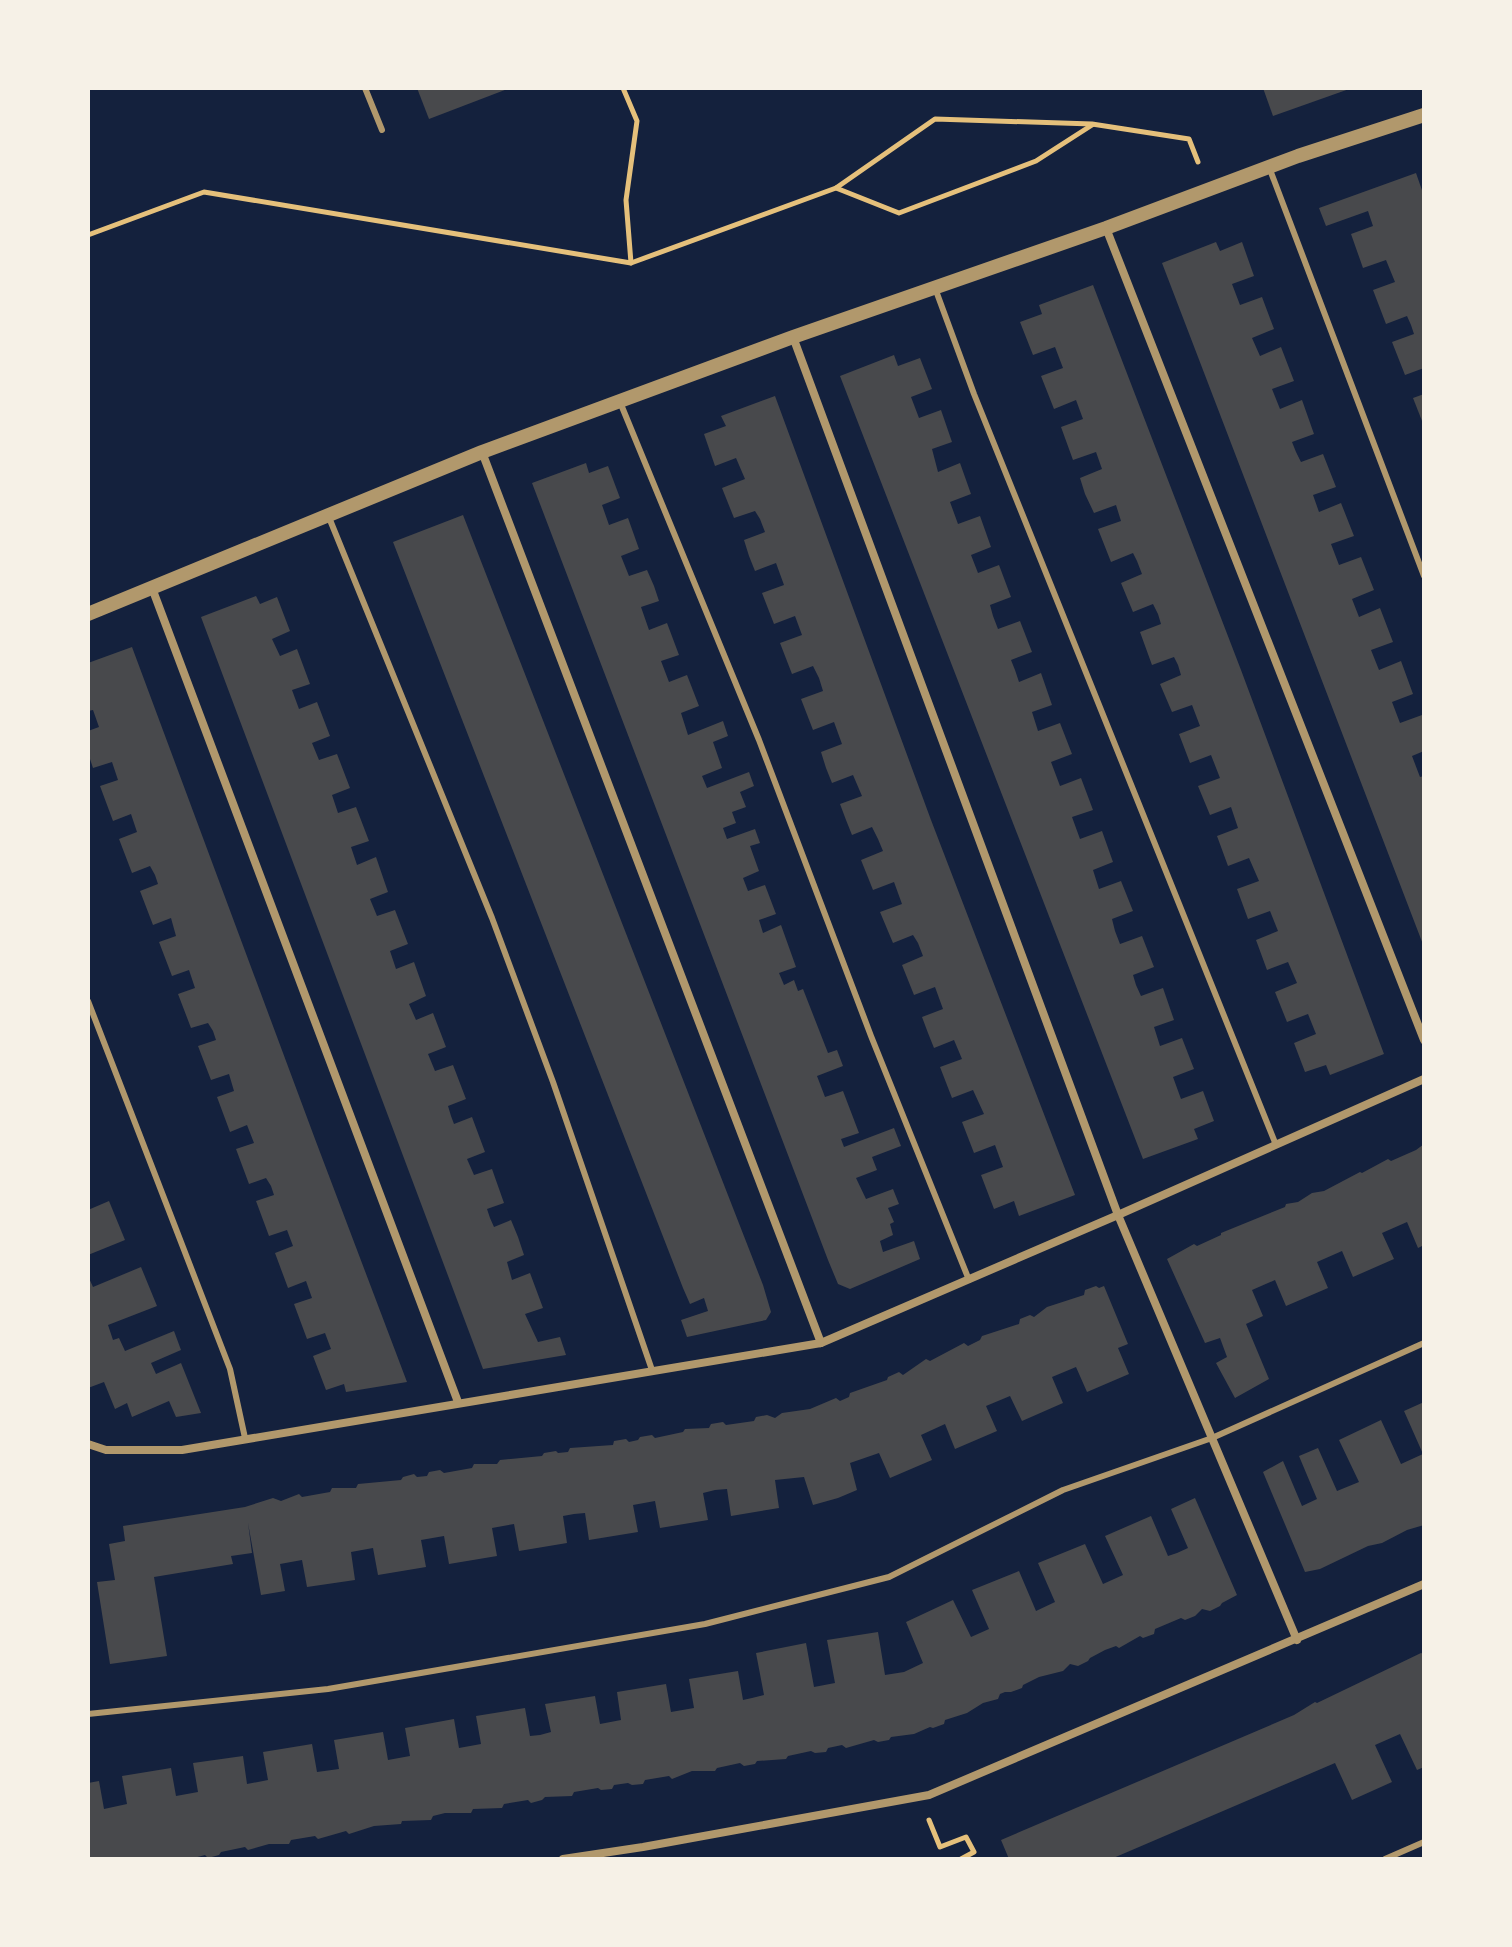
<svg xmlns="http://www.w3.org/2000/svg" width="1512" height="1947" viewBox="0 0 1512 1947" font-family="'Work Sans',sans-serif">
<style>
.building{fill:#48494c}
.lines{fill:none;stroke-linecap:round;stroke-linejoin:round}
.path{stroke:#e5c07b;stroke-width:5}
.service{stroke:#b1986c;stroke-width:6}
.minor{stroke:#b1986c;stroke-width:8}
.tertiary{stroke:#b1986c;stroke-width:14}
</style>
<rect width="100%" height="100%" fill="#14213d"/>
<g class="building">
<path d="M417 88H510L429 119Z"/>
<path d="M1263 88H1352L1273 116Z"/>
<path d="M1416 173 1424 196V368L1405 375 1392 342 1414 334 1411 325 1407 316 1386 324 1373 290 1395 282 1386 260 1363 268 1351 234 1373 226 1368 211 1326 226 1319 208Z"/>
<path d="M1216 242 1220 251 1242 242 1254 276 1232 284 1240 305 1262 297 1274 329 1252 338 1260 356 1281 347 1294 381 1272 389 1280 409 1302 400 1314 434 1292 442 1296 452 1301 462 1323 454 1336 487 1313 495 1319 512 1341 503 1354 536 1331 544 1339 565 1361 557 1374 590 1352 599 1359 617 1380 608 1393 642 1371 650 1379 670 1401 661 1413 694 1392 702 1400 723 1422 715 1424 721V751L1412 756 1420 777 1424 776V947L1162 263Z"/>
<path d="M1093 285 1241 670 1384 1054 1330 1075 1326 1065 1305 1072 1294 1043 1316 1034 1308 1014 1287 1022 1275 992 1297 983 1288 962 1267 970 1256 940 1278 931 1270 911 1248 919 1237 889 1259 881 1249 858 1228 866 1217 836 1238 828 1231 807 1210 815 1198 786 1220 778 1211 755 1190 763 1179 734 1200 726 1192 705 1172 712 1160 684 1181 675 1178 665 1174 657 1152 665 1140 632 1161 624 1158 614 1153 604 1133 612 1121 583 1142 574 1137 561 1133 553 1111 562 1098 529 1121 521 1116 505 1094 513 1085 494 1080 478 1102 469 1096 452 1073 460 1061 427 1083 419 1076 400 1054 409 1041 376 1063 368 1055 347 1033 355 1020 322 1042 314 1039 305Z"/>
<path d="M894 355 898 366 920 358 932 389 911 397 919 418 941 410 952 442 932 449 938 472 960 463 971 494 950 502 958 524 980 516 991 547 971 555 978 573 999 565 1011 597 990 605 993 616 998 629 1020 621 1032 652 1011 660 1015 670 1019 682 1041 673 1052 705 1032 712 1038 731 1060 723 1072 754 1051 762 1060 786 1081 778 1093 810 1072 817 1080 839 1102 831 1113 862 1093 870 1099 889 1121 881 1133 911 1112 919 1115 931 1120 944 1142 936 1154 967 1133 975 1136 985 1141 996 1163 988 1174 1020 1154 1027 1160 1046 1182 1038 1194 1069 1173 1077 1181 1099 1203 1091 1214 1121 1194 1129 1198 1139 1143 1159 840 376Z"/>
<path d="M1424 394V426L1413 398Z"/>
<path d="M775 396 931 820 1075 1195 1019 1216 1014 1201 994 1209 981 1175 1003 1167 995 1145 974 1153 962 1122 984 1114 973 1090 952 1098 940 1067 962 1059 954 1040 934 1048 928 1033 922 1017 943 1009 935 987 914 995 902 965 923 956 918 943 913 935 893 943 880 912 902 904 894 882 873 890 861 860 883 851 878 839 872 827 852 835 846 820 840 804 862 796 853 775 832 783 826 768 821 752 842 744 834 722 813 730 801 699 823 691 819 678 813 666 792 674 780 643 802 635 795 616 774 624 762 593 784 585 776 563 755 571 749 556 744 540 765 532 760 519 755 511 734 518 722 488 745 479 736 458 715 466 704 434 726 426 721 416Z"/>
<path d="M586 463 589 473 608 466 620 498 602 505 609 525 628 518 639 549 621 556 629 576 647 570 654 586 659 601 641 607 649 630 667 623 679 655 661 661 669 682 687 675 699 706 681 713 688 735 723 721 728 736 713 742 722 768 702 776 707 788 749 772 754 786 740 792 746 807 732 812 736 823 723 828 727 839 755 829 760 843 750 846 759 871 743 878 748 891 765 885 776 914 759 920 763 933 781 925 796 967 779 973 784 985 794 980 798 991 803 989 828 1053 837 1050 843 1066 817 1076 825 1097 843 1091 859 1133 841 1139 844 1147 894 1128 901 1146 872 1157 877 1170 856 1178 866 1199 893 1189 899 1204 888 1208 894 1222 890 1224 893 1235 880 1241 883 1252 914 1241 920 1259 850 1289 838 1284 828 1260 532 483Z"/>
<path d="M463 515 763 1285 771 1312 766 1320 687 1337 681 1320 708 1311 704 1298 690 1304 683 1288 393 542Z"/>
<path d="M256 596 260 604 277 597 290 631 272 639 280 656 297 649 310 684 292 690 299 709 317 702 330 736 312 743 319 760 337 754 350 788 332 795 338 813 356 807 369 841 351 847 357 865 376 857 388 892 370 899 377 916 395 910 408 944 390 951 396 969 414 962 426 996 409 1004 416 1020 433 1013 446 1047 428 1054 435 1071 453 1065 466 1099 448 1106 451 1116 454 1124 472 1117 485 1152 467 1159 474 1175 492 1169 504 1203 487 1209 490 1218 494 1227 511 1220 518 1237 524 1255 507 1262 512 1280 530 1273 543 1308 525 1314 538 1342 560 1337 566 1355 483 1369 201 617Z"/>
<path d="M132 647 315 1139 407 1382 346 1392 344 1384 326 1390 313 1356 331 1349 325 1333 307 1339 294 1304 312 1298 306 1281 288 1288 275 1253 293 1246 287 1230 269 1236 256 1201 274 1195 271 1186 266 1178 249 1184 236 1149 254 1143 247 1125 230 1132 217 1097 234 1091 229 1074 211 1080 198 1046 216 1040 213 1031 208 1023 191 1028 178 994 195 988 189 970 172 976 159 942 176 936 171 918 153 925 140 891 158 884 155 875 150 866 132 873 119 839 137 832 131 814 113 821 100 786 118 780 112 762 93 768 88 753V731L99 727 93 710 88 711V663Z"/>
<path d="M1424 1144V1245L1418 1248 1407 1222 1382 1233 1394 1259 1353 1277 1342 1251 1317 1262 1328 1288 1286 1306 1275 1280 1252 1290 1263 1316 1246 1324 1269 1379 1235 1398 1216 1363 1227 1357 1220 1338 1205 1343 1167 1259 1194 1244 1197 1246 1221 1235V1233L1285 1207 1286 1204 1298 1202 1312 1193 1324 1191 1360 1172 1362 1173 1388 1159 1391 1161 1416 1150Z"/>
<path d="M109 1201 125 1240 88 1255V1210Z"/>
<path d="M141 1267 157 1306 108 1325 113 1340 119 1338 125 1351 174 1331 181 1350 151 1363 156 1374 181 1363 201 1413 176 1417 169 1401 132 1417 127 1403 115 1409 104 1382 88 1388V1276L93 1287Z"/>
<path d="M1096 1286 1099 1288 1104 1286 1128 1344 1118 1348 1129 1374 1087 1392 1076 1367 1052 1377 1063 1403 1022 1421 1010 1396 986 1406 997 1431 955 1449 945 1424 921 1435 932 1460 890 1478 879 1453 850 1463 857 1490 838 1498 813 1505 804 1477 775 1480 779 1508 731 1516 727 1489 715 1490 703 1493 708 1520 660 1528 655 1501 633 1505 638 1532 589 1540 585 1513 574 1514 563 1516 567 1543 519 1551 514 1524 492 1528 497 1556 449 1564 444 1536 421 1540 426 1567 378 1575 373 1548 351 1552 355 1580 307 1587 302 1560 280 1564 285 1591 261 1595 248 1523 252 1553 231 1556 233 1564 154 1577 167 1656 110 1664 97 1582 115 1580 109 1544 125 1541 123 1526 245 1507 273 1498 281 1501 299 1494 302 1497 330 1492 332 1488H356L358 1484 401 1480 403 1477 414 1474 417 1477 427 1476 429 1472 440 1470 444 1473 472 1468 474 1464H497L500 1460 542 1456 544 1453 556 1451 558 1453 568 1452 570 1448 613 1445 614 1441 626 1439 629 1442 638 1440 640 1437 652 1435 655 1438 683 1432 685 1429 709 1428 711 1424 723 1422 726 1425 754 1421 756 1417 767 1415 775 1418 782 1413 810 1409 836 1398 840 1401 849 1397 850 1393 887 1380 888 1377 899 1372 903 1375 926 1359 930 1361 964 1343 968 1346 980 1340 982 1336 1019 1324 1020 1319 1030 1315 1034 1317 1047 1307 1084 1295 1085 1290Z"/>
<path d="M1424 1402V1525L1407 1530 1382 1543 1368 1546 1320 1569 1305 1572 1263 1472 1283 1461 1302 1506 1317 1499 1299 1456 1318 1448 1337 1491 1359 1482 1339 1440 1381 1420 1401 1464 1423 1454 1404 1411Z"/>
<path d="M1195 1498 1237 1595 1222 1603 1220 1606 1210 1611 1202 1609 1195 1616 1185 1620 1181 1618 1155 1629 1154 1634 1143 1638 1140 1636 1119 1648 1116 1646 1105 1650 1090 1658 1088 1661 1078 1666 1070 1664 1063 1671 1039 1677 1023 1685 1022 1688 1011 1692H1005L1000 1694 998 1699 983 1703 967 1713 945 1720 944 1724 933 1728 930 1727 914 1734 891 1737 889 1740 878 1742 874 1740 846 1748 842 1745 828 1748 826 1752 815 1753 811 1751 788 1756 786 1759 757 1761 755 1764 744 1766 740 1763 717 1768 715 1771H692L672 1779 669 1776 645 1780 643 1784 632 1785 628 1783 614 1785 612 1789 601 1790 598 1788 574 1792 572 1796 545 1797 542 1800 531 1803 528 1800 504 1804 502 1808 473 1809 471 1813H445L433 1816 431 1820 402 1821 401 1824 374 1826 349 1834 346 1831 318 1839 315 1836 291 1840 289 1844H269L248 1850 245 1847 221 1852 219 1855 208 1858 205 1855 190 1859H88V1783L99 1781 104 1809 127 1804 122 1776 171 1768 176 1796 198 1792 193 1763 243 1756 247 1784 258 1782 268 1780 263 1752 312 1744 317 1772 339 1769 334 1740 383 1732 388 1760 410 1756 405 1728 454 1719 459 1748 481 1744 476 1716 525 1708 530 1736 540 1735 551 1732 545 1704 595 1696 600 1724 621 1720 617 1692 666 1684 671 1712 694 1708 689 1679 738 1671 743 1700 752 1698 764 1695 756 1653 806 1643 814 1687 835 1683 827 1640 878 1632 885 1675 904 1672 923 1663 906 1622 953 1600 971 1637 989 1629 972 1590 1019 1571 1036 1611 1055 1602 1038 1563 1085 1544 1103 1584 1123 1575 1105 1536 1151 1516 1168 1556 1177 1553 1188 1548 1171 1509Z"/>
<path d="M1421 1653 1424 1654V1767L1417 1770 1400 1734 1375 1745 1392 1782 1352 1800 1335 1763 1111 1859H1009L1001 1840 1294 1715 1315 1702 1317 1703Z"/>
</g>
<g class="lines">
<g class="path">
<path d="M836 188 899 213 1036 161 1092 125"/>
<path d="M88 235 204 192 631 263 626 200 637 121 623 88"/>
<path d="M631 263 836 188 935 119 1092 124 1189 139 1198 162"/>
<path d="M929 1820 940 1847 966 1837 974 1852 961 1859"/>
</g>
<g class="service">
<path d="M365 88 382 130"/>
<path d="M1269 167 1424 576"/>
<path d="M935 288 974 394 1276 1145"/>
<path d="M620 402 759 740 871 1036 969 1280"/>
<path d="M328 515 492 918 553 1082 652 1370"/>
<path d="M88 1001 230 1369 245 1438"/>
<path d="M88 1714 328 1689 705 1624 889 1577 1063 1490 1212 1438 1424 1343"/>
<path d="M1385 1859 1424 1842"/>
</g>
<g class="minor">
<path d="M1106 228 1424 1040"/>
<path d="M793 337 1118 1215 1297 1640"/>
<path d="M482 452 821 1343"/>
<path d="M152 588 458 1402"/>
<path d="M88 1444 106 1450H182L821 1343 1118 1215 1424 1079"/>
<path d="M563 1859 643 1847 929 1795 1424 1584"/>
</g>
<path class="tertiary" d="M88 614 482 452 793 337 1106 228 1298 156 1424 115"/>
</g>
<rect width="1512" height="1947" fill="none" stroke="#f6f1e7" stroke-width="180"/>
</svg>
